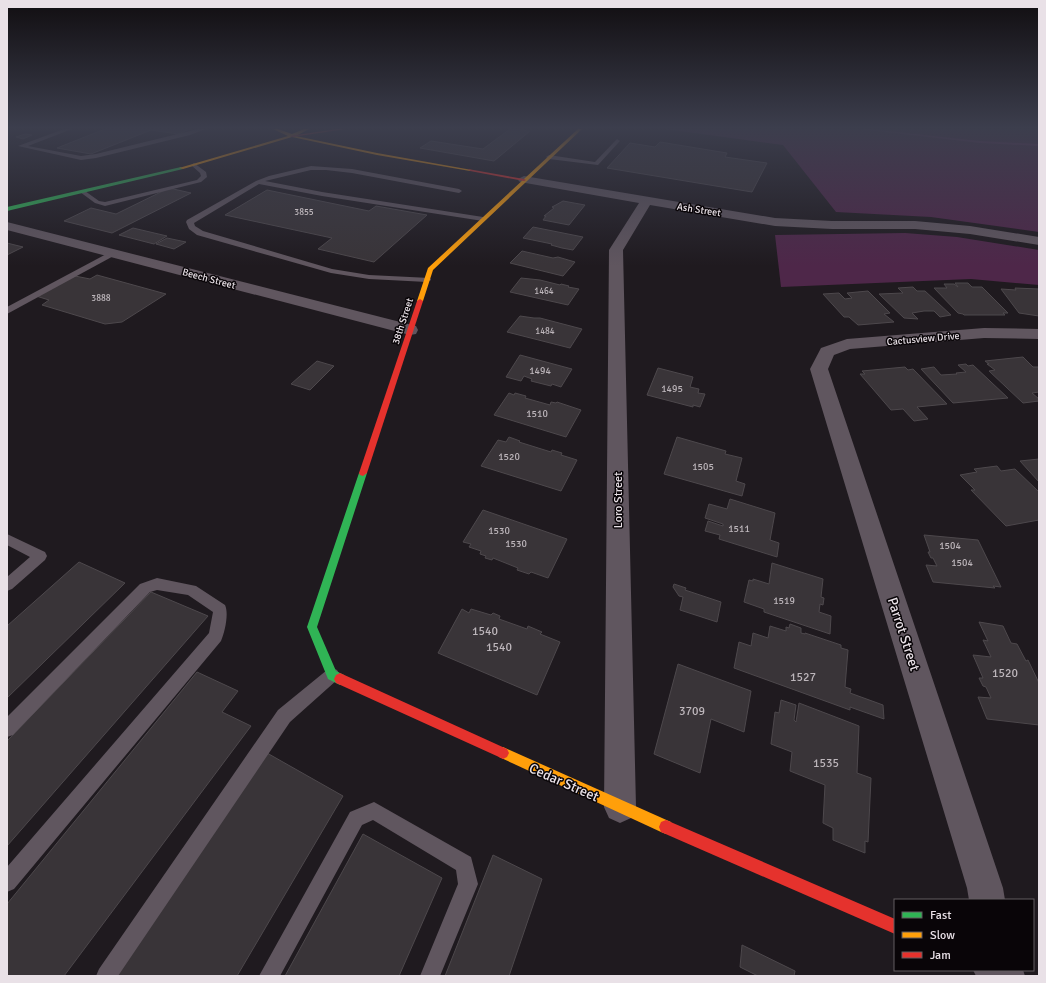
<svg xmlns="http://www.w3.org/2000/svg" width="1046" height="983" viewBox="0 0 1046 983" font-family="Signika,sans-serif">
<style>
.green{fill:#4e2749}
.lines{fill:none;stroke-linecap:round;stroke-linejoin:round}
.stream{fill:#6f3266;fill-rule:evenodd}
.building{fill:#393438;stroke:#4d484c}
.lane{fill:#60565f;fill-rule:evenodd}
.street{fill:#60565f;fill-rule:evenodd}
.fast{fill:#30b455;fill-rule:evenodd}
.slow{fill:#ff9f0a;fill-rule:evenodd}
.jam{fill:#e5322d;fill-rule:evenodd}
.labels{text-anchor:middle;stroke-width:3;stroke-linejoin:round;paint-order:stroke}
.far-number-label{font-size:9px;fill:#bdb6bb}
.far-street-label{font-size:10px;fill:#e9e1e7;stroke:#090508}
.number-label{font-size:10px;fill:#bdb6bb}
.street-label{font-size:12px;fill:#e9e1e7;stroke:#090508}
.near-number-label{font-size:12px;fill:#bdb6bb}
.near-street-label{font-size:14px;fill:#e9e1e7;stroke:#090508}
</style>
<rect width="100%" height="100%" fill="#1f1a1f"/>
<g class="green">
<path d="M665 129H1039V232L931 217 836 212 783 145Z"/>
<path d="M905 233 957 237 1039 250V285L971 279 781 287 775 235Z"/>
</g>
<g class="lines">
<path class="stream" d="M859 129H869L980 141 1039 144V146L980 143Z"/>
</g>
<g class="building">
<path d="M105 129H190L178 134 151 130 91 154 57 148Z"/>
<path d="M510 129 530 131 494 161 420 148 431 141 483 149Z"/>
<path d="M25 134 32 135 23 139 16 137Z"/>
<path d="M660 142 727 153 725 157 767 163 752 192 607 168 630 143 655 147Z"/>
<path d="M169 188 191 193 112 233 64 221 91 208 116 214Z"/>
<path d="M267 190 369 211 376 206 427 215 374 262 318 249 332 238 225 215Z"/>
<path d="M563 201 585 205 569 225 543 220 546 216H544L554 208 552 207 554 206Z"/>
<path d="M533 227 583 237 573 250 562 248 551 245 552 244 523 238Z"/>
<path d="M133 228 167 236 154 244 119 235Z"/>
<path d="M167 238 186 242 174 249 156 244Z"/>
<path d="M7 243 23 247 7 255Z"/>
<path d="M522 251 553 258 558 257 575 262 563 276 510 263Z"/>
<path d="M97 275 166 294 122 322 105 324 42 305 49 300 36 296 75 276 90 279Z"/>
<path d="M521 278 540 280 560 285 561 284 569 286 568 287 579 289 568 305 510 292Z"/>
<path d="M955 283H968L972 287H982L1008 313H1003L1005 315H964L963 314 958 313 934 288H947L944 284H954L958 287Z"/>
<path d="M913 287 917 291H925L951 315 940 317 934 311H924L912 313 918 319 904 318 879 294 903 293 898 288Z"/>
<path d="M1015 288 1039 289V316L1019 313 1001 289 1016 290Z"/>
<path d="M868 291 890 313 884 314 894 322 858 325 849 317H844L823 294 839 293 845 299 852 298 847 293Z"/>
<path d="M520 316 534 318H540L582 329 570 348 507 332Z"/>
<path d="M520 355 572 369 561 387 552 384 551 386 531 381 532 379 524 376 521 381 506 377Z"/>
<path d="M1023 357 1033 367H1039V392L1032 393 1039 399V401L1023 403 989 371 995 370 987 364H989L985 361Z"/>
<path d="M317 361 334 366 310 390 291 384Z"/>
<path d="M966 364 968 366 973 365 1008 398 953 403 921 369 934 367 941 375 957 374 956 373 966 372 958 365Z"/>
<path d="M905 367 908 370 913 369 947 404 917 407 928 419 914 421 903 409 891 410 860 374H865L862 371Z"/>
<path d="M658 368 693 377 690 387 699 389 698 393 705 394 700 407 693 405V407L647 395Z"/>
<path d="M509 393 514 395 515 393 526 396 525 398 550 405 551 402 556 403 557 402 581 410 566 437 494 415Z"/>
<path d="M509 437 520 441 519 442 551 452 552 450 562 453 561 455 577 460 561 491 481 466 498 440 506 442Z"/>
<path d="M677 437 726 451 725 454 742 458 736 481 745 484 742 496 664 474Z"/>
<path d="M1039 459V482L1020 461Z"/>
<path d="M997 466 1001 471 1015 469 1039 492V520L1006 526 971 490H975L960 475 977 472 974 469Z"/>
<path d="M730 499 775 513 770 540 779 543 777 557 719 539 720 535 705 531 708 521 723 526V524L705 518 709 504 727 509Z"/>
<path d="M483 510 567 539 548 578 531 572 529 574 517 570 518 568 493 558 492 560 485 558 486 556 480 554 481 551 469 547 471 544 463 542Z"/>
<path d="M924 535 978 540 1001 587 993 586 995 588 933 582 926 565 937 566 933 558H931L928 552H930Z"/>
<path d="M79 562 125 583 7 698V626Z"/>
<path d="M772 563 823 579 821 597 824 598 823 605 820 604 819 612 831 616 830 634 764 612V609L744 602 749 580 753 581V579L769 584Z"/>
<path d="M674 584 686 588 685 590 721 602 717 622 680 610 683 597 679 596 673 587Z"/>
<path d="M151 592 208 616 7 846V741Z"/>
<path d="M462 609 469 613 471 609 491 615 493 613 500 616 499 619 527 629 528 626 542 632 540 634 560 642 537 695 438 653Z"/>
<path d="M979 622 1003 626 1011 643 1017 644 1026 661 1028 660 1039 683V725L987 719 978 697 991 698 986 687 983 686 979 678H983L973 655 991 657 983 640 988 641Z"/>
<path d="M790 624 801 628V633L805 634V633L841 645V648L848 650 845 687 851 689 850 693 883 705 884 719 850 707V710L734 668 739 642 751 646 753 633 768 638 770 626 786 631V627L789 628Z"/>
<path d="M678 664 751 691 744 732 711 719 700 773 654 754Z"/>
<path d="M197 672 238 691 222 712 251 726 64 976H7V904Z"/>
<path d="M781 700 796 705 794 720 796 722 799 703 859 726 857 773 871 778 868 842 865 841V853L833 840V828L823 823 825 785 790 771 792 752 771 744 775 712 779 713Z"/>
<path d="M267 753 343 796 237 976H113Z"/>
<path d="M363 834 442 878 399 976H285Z"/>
<path d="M493 855 542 879 509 976H445Z"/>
<path d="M742 945 795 971 794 976H758L740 967Z"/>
</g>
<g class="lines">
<g class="lane">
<path d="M64 129H72L28 146 81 156 96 154 198 129H206L190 135 96 158 81 160 18 146Z"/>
<path d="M617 139 620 141 619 142 598 165 549 159 546 157 549 155 595 162Z"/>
<path d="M194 163 206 172 207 177 201 182 105 206 95 203 80 192 85 191 99 201 105 202 197 180 201 176 200 173 191 165Z"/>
<path d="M311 166 352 169 459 189 462 191 459 193 352 173 326 170H311L265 181 322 192 483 217 487 219 483 221 322 196 259 184 194 223 195 226 203 231 332 269 369 275 430 278 431 280 427 282 369 279 331 273 197 235 189 229 186 222 187 220 256 181 269 176Z"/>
<path d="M112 251H118L119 253 7 314V307Z"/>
<path d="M7 534 45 552 47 556 45 560 12 589 7 591V577L30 557 7 545Z"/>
<path d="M157 578 196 586 225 605C229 613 225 632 221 641L14 889 7 892V867L209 633 213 612 188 595 157 590 150 592 13 735 7 737V717L140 584Z"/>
<path d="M332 668 337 670 340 675 337 680 290 722 118 976H96L99 969 278 710 327 670Z"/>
<path d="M374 802 471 857 478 884 440 976H420L458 884 456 870 373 820 362 825 280 976H259L350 812Z"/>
</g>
<g class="street">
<path d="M524 176 775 218 832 221H915L970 226 1039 237V245L970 234 915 229H832L775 226 650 205 623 250 636 807 631 818 620 823 609 818 604 807 609 250 639 203 520 182 518 180 520 178Z"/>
<path d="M7 222 416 326 418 330 416 334 410 335 7 230Z"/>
<path d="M984 328 1039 329V339L984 338 850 349 834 355 828 369 1003 888 1005 900H969L967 888 810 369 821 348 847 339Z"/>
<path d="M973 970H1023L1025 976H976Z"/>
</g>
<g class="fast">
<path d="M181 167 183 169 7 211V207Z"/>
<path d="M363 470 367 473 317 627 336 671 344 675 346 679 344 683 340 685 328 679 307 627 359 473Z"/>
</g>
<g class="slow">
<path d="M273 129H278L292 134 304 129H309L296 136 377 153 472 170 470 171 377 155 292 137 183 169 179 168 288 136Z"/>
<path d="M578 129H582L433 270 423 301 418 302 417 301 428 268Z"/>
<path d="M503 747 671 822 673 827 671 832 666 834 661 832 499 757 497 753 499 749Z"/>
</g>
<g class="jam">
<path d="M337 129H346L292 137 290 136Z"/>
<path d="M468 169 524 179 526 180 524 181 470 171Z"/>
<path d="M420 299 423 301 367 473 363 476 360 475 359 473 417 301Z"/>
<path d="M340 673 507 749 509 753 507 757 503 759 499 757 336 683 334 679 336 675Z"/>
<path d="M666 820 895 919V934L661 832 659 827 661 822Z"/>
</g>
</g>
<linearGradient id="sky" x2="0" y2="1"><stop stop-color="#110e11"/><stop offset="0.48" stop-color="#3c3e4d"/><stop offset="1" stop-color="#3c3e4d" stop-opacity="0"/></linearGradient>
<rect width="1046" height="266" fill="url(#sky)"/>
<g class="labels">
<g class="far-number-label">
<text x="304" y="215">3855</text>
<text x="544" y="294">1464</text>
<text x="101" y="301">3888</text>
<text x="545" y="334">1484</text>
</g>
<g class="far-street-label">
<text transform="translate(699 209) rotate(9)" y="4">Ash Street</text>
<text transform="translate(209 278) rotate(15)" y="4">Beech Street</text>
<text transform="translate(402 321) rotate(-72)" y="4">38th Street</text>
<text transform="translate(923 338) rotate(-5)" y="4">Cactusview Drive</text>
</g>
<g class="number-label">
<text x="540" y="374">1494</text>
<text x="672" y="392">1495</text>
<text x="537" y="417">1510</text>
<text x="509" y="460">1520</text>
<text x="703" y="470">1505</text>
<text x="739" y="532">1511</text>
<text x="499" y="534">1530</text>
<text x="516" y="547">1530</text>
<text x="950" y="549">1504</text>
<text x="962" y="566">1504</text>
<text x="784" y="604">1519</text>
</g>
<g class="street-label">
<text transform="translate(618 500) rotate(-90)" y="4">Loro Street</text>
</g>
<g class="near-number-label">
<text x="485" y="635">1540</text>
<text x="499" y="651">1540</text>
<text x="1005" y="677">1520</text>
<text x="803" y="681">1527</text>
<text x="692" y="715">3709</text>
<text x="826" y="767">1535</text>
</g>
<g class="near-street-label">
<text transform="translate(904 634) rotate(72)" y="5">Parrot Street</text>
<text transform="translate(564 782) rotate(24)" y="5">Cedar Street</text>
</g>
</g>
<rect width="1046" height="983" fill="none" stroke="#e9e1e7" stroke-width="16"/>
<rect x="894" y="899" width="140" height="72" fill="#090508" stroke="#635d61"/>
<rect x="902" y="912" width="20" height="6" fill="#30b455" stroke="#635d61"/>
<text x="930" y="919" font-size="12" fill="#e9e1e7">Fast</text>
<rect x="902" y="932" width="20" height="6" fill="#ff9f0a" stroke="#635d61"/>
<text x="930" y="939" font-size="12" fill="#e9e1e7">Slow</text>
<rect x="902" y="952" width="20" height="6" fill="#e5322d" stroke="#635d61"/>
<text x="930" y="959" font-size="12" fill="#e9e1e7">Jam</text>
</svg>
